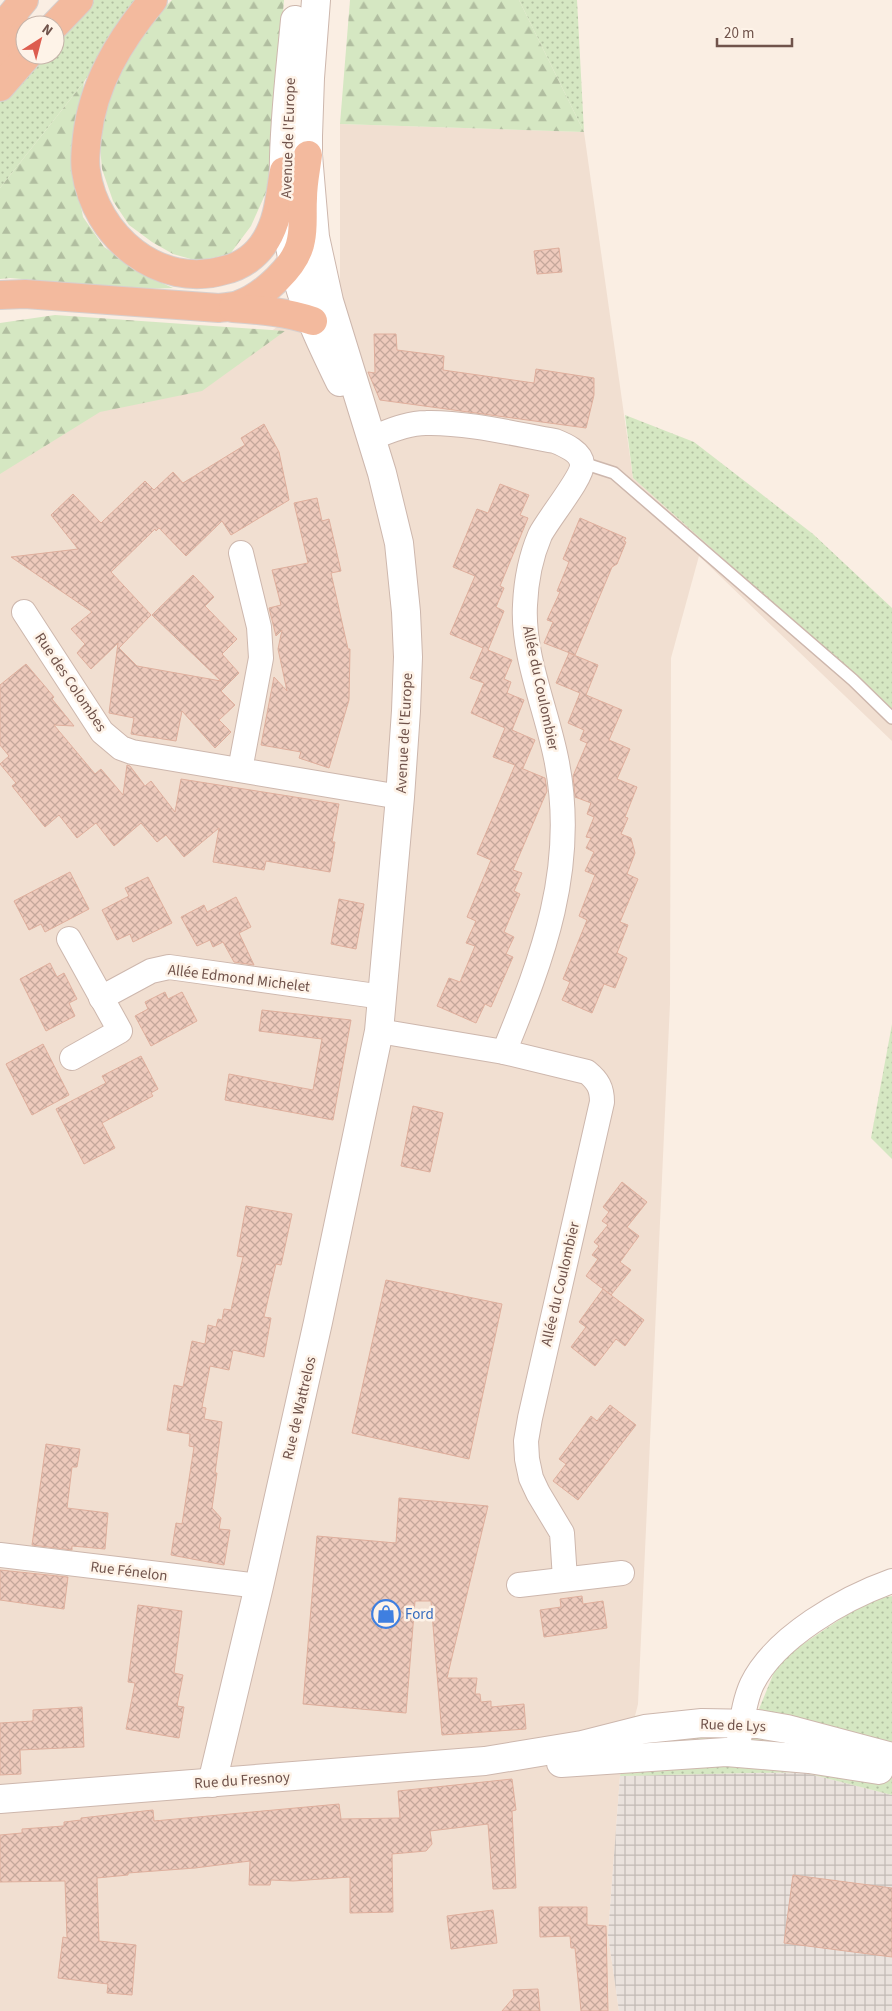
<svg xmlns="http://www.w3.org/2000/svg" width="892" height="2011" viewBox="0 0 892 2011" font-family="'Source Sans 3',sans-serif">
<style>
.residential{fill:#f1dfd1}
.industrial{fill:url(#industrial-grid)}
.grass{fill:url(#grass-dots)}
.forest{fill:url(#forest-firs)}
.building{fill:url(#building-cross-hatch);stroke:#dfaf9d}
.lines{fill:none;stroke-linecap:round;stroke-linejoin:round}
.service-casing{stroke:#cdb7ad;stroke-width:14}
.minor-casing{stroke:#cdb7ad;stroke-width:26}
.tertiary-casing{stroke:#cdb7ad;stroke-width:30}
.trunk-casing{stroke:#d7cfcd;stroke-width:30}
.service{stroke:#fff;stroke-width:11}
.minor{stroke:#fff;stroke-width:24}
.tertiary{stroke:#fff;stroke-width:28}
.trunk{stroke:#f3ba9e;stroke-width:28}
.labels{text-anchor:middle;stroke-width:5;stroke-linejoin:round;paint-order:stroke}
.street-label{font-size:15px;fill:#70534b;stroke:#fef3e8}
.shop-label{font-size:15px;fill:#366cbe;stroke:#fef3e8;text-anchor:start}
</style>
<defs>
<pattern id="industrial-grid" width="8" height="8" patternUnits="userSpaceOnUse" patternTransform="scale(1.25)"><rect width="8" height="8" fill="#eae2dd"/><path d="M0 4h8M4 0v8" fill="none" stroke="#c2bab5"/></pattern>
<pattern id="grass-dots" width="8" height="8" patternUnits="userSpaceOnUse" patternTransform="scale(1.25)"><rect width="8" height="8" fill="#d5e7c2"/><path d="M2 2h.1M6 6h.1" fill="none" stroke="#b1bea0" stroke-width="1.8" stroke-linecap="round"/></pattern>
<pattern id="forest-firs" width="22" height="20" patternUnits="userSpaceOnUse" patternTransform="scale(1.25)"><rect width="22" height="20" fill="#d5e7c2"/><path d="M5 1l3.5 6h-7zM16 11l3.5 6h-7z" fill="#b1bea0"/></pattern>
<pattern id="building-cross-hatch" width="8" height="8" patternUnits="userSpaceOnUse" patternTransform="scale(1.25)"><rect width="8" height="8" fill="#eecabc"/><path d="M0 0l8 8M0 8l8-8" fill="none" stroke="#c5a79b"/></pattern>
</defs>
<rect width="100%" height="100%" fill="#faeee3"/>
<path class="residential" d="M340 124 584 132 633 478 892 710V741L699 556 671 658 670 1003 638 1704 620 1776 608 1935 619 2011H0V437L257 341 340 283Z"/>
<path class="industrial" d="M802 1772 892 1795V2011H619L608 1935 620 1776Z"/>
<g class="grass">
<path d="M94 0H137L128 11 84 82 0 188V101L42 55H55V41Z"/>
<path d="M519 0H577L584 132Z"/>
<path d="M625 415 694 442 813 534 892 608V710L633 478Z"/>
<path d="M892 1024V1159L871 1138Z"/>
<path d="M892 1596V1795L802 1772 620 1776 634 1716 759 1709 779 1660 869 1600Z"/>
</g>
<g class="forest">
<path d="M172 0H284L268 188 251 226 230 254 198 261 173 254 152 242 129 225 113 201 102 169 99 135 115 81 135 45 161 11Z"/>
<path d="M350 0H519L584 132 340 124Z"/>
<path d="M84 82 73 164 83 217 104 247 153 279 173 288 139 289 10 278 0 279V188Z"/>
<path d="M55 315 285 331 202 391 100 412 0 474V323Z"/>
</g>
<g class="building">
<path d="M559 248 562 272 537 274 534 251Z"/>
<path d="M374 334H396L397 350 444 356 443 370 534 383 536 369 594 378V395L586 428 380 400 368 372 375 373Z"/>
<path d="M264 424 279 452 289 500 231 535 222 521 186 556 159 528 156 531 155 529 111 572 151 615 119 648 137 666 221 681 152 615 193 575 214 597 205 606 237 639 222 654 239 673 221 691 235 705 219 720 231 732 215 748 182 711 176 741 131 734 134 718 109 713 118 643 91 669 77 653 85 644 71 629 92 612 11 557 78 549 51 515 73 494 101 523 145 481 154 490 173 472 183 483 245 445 241 438Z"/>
<path d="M500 484 529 495 520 515 528 518 500 586 504 588 496 607 504 611 488 650 512 660 504 679 511 682 507 693 524 700 512 730 535 740 523 768H521L545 778 547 791 513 870 522 873 514 891 520 894 504 932 514 937 506 954 513 957 491 1007 485 1004 476 1023 437 1006 449 978 460 982 475 946 466 943 476 921 467 917 491 860 477 854 515 765 493 757 505 728 471 713 484 683 470 678 483 648 450 634 475 576 453 567 477 509 488 513Z"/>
<path d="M317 498 322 521 329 519 341 571 331 573 348 649H350L349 700 329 768 299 758 301 752 261 745 274 677 287 691 278 649 282 630 276 636 269 608 281 605 272 570 308 563 294 503Z"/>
<path d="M580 518 626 538 624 541 626 542 617 564 612 567 575 655 544 643 553 622 547 620 560 592 557 591 569 562 563 559Z"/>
<path d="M569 653 598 665 586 695 622 710 609 740 630 749 617 779 637 787 625 817 628 818 621 834 631 838 635 853 627 874 638 879 620 922 628 925 617 953 627 958 615 988 604 984 592 1013 562 1000 570 982 563 979 587 920 579 916 595 875 585 871 594 852 586 848 591 838 586 837 594 817 587 814 591 803 575 797 573 776 587 743 580 740 584 730 568 723 580 693 556 683Z"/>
<path d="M26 664 54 697 52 699 74 726 54 725 95 774 101 769 123 795 127 765 130 766 145 786 151 781 175 812 181 779 339 804 332 842H335L330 872 266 861 264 870 213 862 219 828 184 857 166 835 157 842 141 823 114 846 96 823 77 838 59 815 45 827 12 786 16 783 0 764 9 756 0 745V685Z"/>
<path d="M70 872 89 909 45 932 41 924 29 930 14 901Z"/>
<path d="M148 877 172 923 133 942 130 934 117 940 102 910 129 896 125 888Z"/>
<path d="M236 897 251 927 239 933 254 965 234 962 223 942 213 947 210 940 197 946 181 917 204 905 207 912Z"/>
<path d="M339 899 364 904 356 949 331 944Z"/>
<path d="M50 963 57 977 64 973 77 999 69 1003 75 1016 46 1031 20 979Z"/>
<path d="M165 992 168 999 182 992 197 1021 151 1046 135 1016 148 1009 145 1002Z"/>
<path d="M262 1010 351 1020 333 1120 225 1100 229 1074 313 1090 322 1039 259 1031Z"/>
<path d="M43 1044 69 1095 32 1115 6 1064Z"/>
<path d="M141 1056 158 1089 151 1093 153 1096 102 1123 115 1148 84 1164 56 1109 106 1083 102 1076Z"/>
<path d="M413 1106 443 1113 430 1172 401 1166Z"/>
<path d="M622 1182 647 1202 627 1227 639 1236 620 1262 631 1270 611 1295 586 1276 598 1259 592 1255 599 1246 594 1242 608 1225 602 1221 609 1212 603 1207Z"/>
<path d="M246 1206 292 1214 281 1265 276 1264 264 1317 271 1318 264 1357 233 1350 229 1370 210 1366 202 1407 206 1408 204 1419 222 1422 215 1473H217L212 1508 221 1518 219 1529 230 1530 224 1565 171 1555 176 1523 182 1524 194 1447 189 1446 190 1434 167 1430 174 1385 183 1387 192 1341 205 1344 208 1325 216 1327 218 1319 222 1320 224 1309 231 1310 243 1257 237 1256Z"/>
<path d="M386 1280 502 1304 469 1459 352 1433Z"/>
<path d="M603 1289 644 1320 625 1346 616 1339 595 1366 571 1347 586 1327 579 1322Z"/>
<path d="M610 1405 636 1425 578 1500 553 1481 566 1464 559 1459 591 1416 597 1421Z"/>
<path d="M46 1444 80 1449 77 1467H72L67 1508 108 1513 105 1549 72 1546V1550L32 1545Z"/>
<path d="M399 1498 488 1506 447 1678H477L475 1694H480L481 1702 491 1701V1707L524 1704 526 1729 442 1735 431 1601H415L406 1713 303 1704 317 1536 396 1543Z"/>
<path d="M0 1570 68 1577 64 1609 0 1600Z"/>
<path d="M582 1596 583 1604 603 1601 607 1628 544 1637 540 1610 561 1607 560 1599Z"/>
<path d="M138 1605 182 1611 174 1673 183 1675 177 1706 184 1707 179 1738 126 1729 135 1683 128 1682Z"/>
<path d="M82 1707 84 1747 20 1750 21 1774 0 1775V1723L33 1721V1710Z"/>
<path d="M512 1779 516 1810 512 1811 516 1888 493 1889 488 1824 430 1831 432 1844 426 1851 392 1854 393 1912 350 1913V1877L293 1881 271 1880 270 1885H249L250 1861 195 1868 128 1873V1875L97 1878 99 1941 136 1945 132 1995 107 1993 108 1984 58 1978 63 1937 67 1938 65 1881 0 1882V1835L22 1833V1829L64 1826V1822L81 1820V1818L153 1810 154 1821 339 1804 341 1819 400 1818 398 1791Z"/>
<path d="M793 1875 892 1888V1957L784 1943Z"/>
<path d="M539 1907H587V1925L606 1926 608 2011H581L575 1948H571L570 1936 540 1937Z"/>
<path d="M493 1910 497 1943 451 1949 447 1916Z"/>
<path d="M538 1989 540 2011H502L514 1997 513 1990Z"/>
</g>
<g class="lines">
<defs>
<path id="service" d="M583 463 614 473 853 680 892 718"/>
<g id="minor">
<path d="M371 438C388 432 407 423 426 423 466 422 515 434 555 441 565 445 581 452 582 464 583 477 548 519 540 535 531 556 526 582 525 605 522 656 548 713 557 763 577 868 543 957 504 1052L587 1072C598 1081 602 1088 602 1102L530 1418 526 1441 527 1459 531 1478 538 1493 562 1533 565 1579"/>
<path d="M24 612 102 732 121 748 132 752 400 797"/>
<path d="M240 770 261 658 259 627 241 553"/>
<path d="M69 939 120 1031 72 1058"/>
<path d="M101 998 151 971 169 967 383 997"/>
<path d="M379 1031 504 1052"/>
<path d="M0 1555 259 1586"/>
<path d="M519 1585 622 1573"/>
<path d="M739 1740C742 1722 744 1701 752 1684 775 1637 844 1598 892 1581"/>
</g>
<g id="tertiary">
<path d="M295 20C287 107 273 196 298 281 308 316 324 349 340 382"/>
<path d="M561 1763 726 1752 809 1759 879 1770"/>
<path d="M212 1783 259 1586 318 1322 379 1031 400 797 406 711 408 657 406 612 399 543 382 473 329 301 315 237 308 155V136L310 78 316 0"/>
<path d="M0 1799 485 1761 582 1745 645 1729 702 1723 758 1724 787 1729 892 1757"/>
</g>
<g id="trunk">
<path d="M153 0C119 41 93 84 87 137 86 148 84 161 86 171 95 236 159 290 225 270 242 266 257 255 266 240 279 219 280 194 284 171"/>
<path d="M55 25 79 0"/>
<path d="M0 29 24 0"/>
<path d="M0 60 25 32"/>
<path d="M0 87 28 55"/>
<path d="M0 295 25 294 219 308C225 307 233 307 238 305 262 297 297 266 301 240 304 227 302 212 303 198 303 184 306 170 308 155"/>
<path d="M233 308C261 310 286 312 313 321"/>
</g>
</defs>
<use href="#service" class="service-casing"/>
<use href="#minor" class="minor-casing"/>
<use href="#tertiary" class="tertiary-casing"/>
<use href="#trunk" class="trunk-casing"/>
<use href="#service" class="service"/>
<use href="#minor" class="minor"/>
<use href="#tertiary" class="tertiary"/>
<use href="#trunk" class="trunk"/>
</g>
<defs>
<symbol id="shop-ring" viewBox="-11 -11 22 22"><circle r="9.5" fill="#fef3e8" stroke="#3f7fe0" stroke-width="1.5"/><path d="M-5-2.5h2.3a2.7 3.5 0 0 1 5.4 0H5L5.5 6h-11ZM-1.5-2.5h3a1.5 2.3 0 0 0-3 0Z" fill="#3f7fe0"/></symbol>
</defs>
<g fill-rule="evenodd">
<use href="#shop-ring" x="370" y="1598" width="32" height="32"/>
</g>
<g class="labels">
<g class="street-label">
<text transform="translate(288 138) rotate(-88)" y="5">Avenue de l'Europe</text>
<text transform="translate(71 682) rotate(56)" y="5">Rue des Colombes</text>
<text transform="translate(541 688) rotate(78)" y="5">Allée du Coulombier</text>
<text transform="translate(404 733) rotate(-87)" y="5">Avenue de l'Europe</text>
<text transform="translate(239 978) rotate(7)" y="5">Allée Edmond Michelet</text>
<text transform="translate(560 1284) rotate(-77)" y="5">Allée du Coulombier</text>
<text transform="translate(299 1408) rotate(-77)" y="5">Rue de Wattrelos</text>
<text transform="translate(129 1571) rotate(7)" y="5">Rue Fénelon</text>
<text transform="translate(733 1725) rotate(2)" y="5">Rue de Lys</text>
<text transform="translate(242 1780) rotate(-4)" y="5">Rue du Fresnoy</text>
</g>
<g class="shop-label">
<text x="405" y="1619">Ford</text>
</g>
</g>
<g transform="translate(40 40) rotate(36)"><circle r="24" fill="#fef3e8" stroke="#c5b3a9"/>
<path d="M0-4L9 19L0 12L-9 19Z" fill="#dd5d4f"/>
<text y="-8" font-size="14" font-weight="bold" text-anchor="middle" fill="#70534b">N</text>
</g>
<path d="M717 38v8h75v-8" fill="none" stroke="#70534b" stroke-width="2.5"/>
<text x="724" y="38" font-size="15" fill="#70534b" stroke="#fef3e8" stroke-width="4" paint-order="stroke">20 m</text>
</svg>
